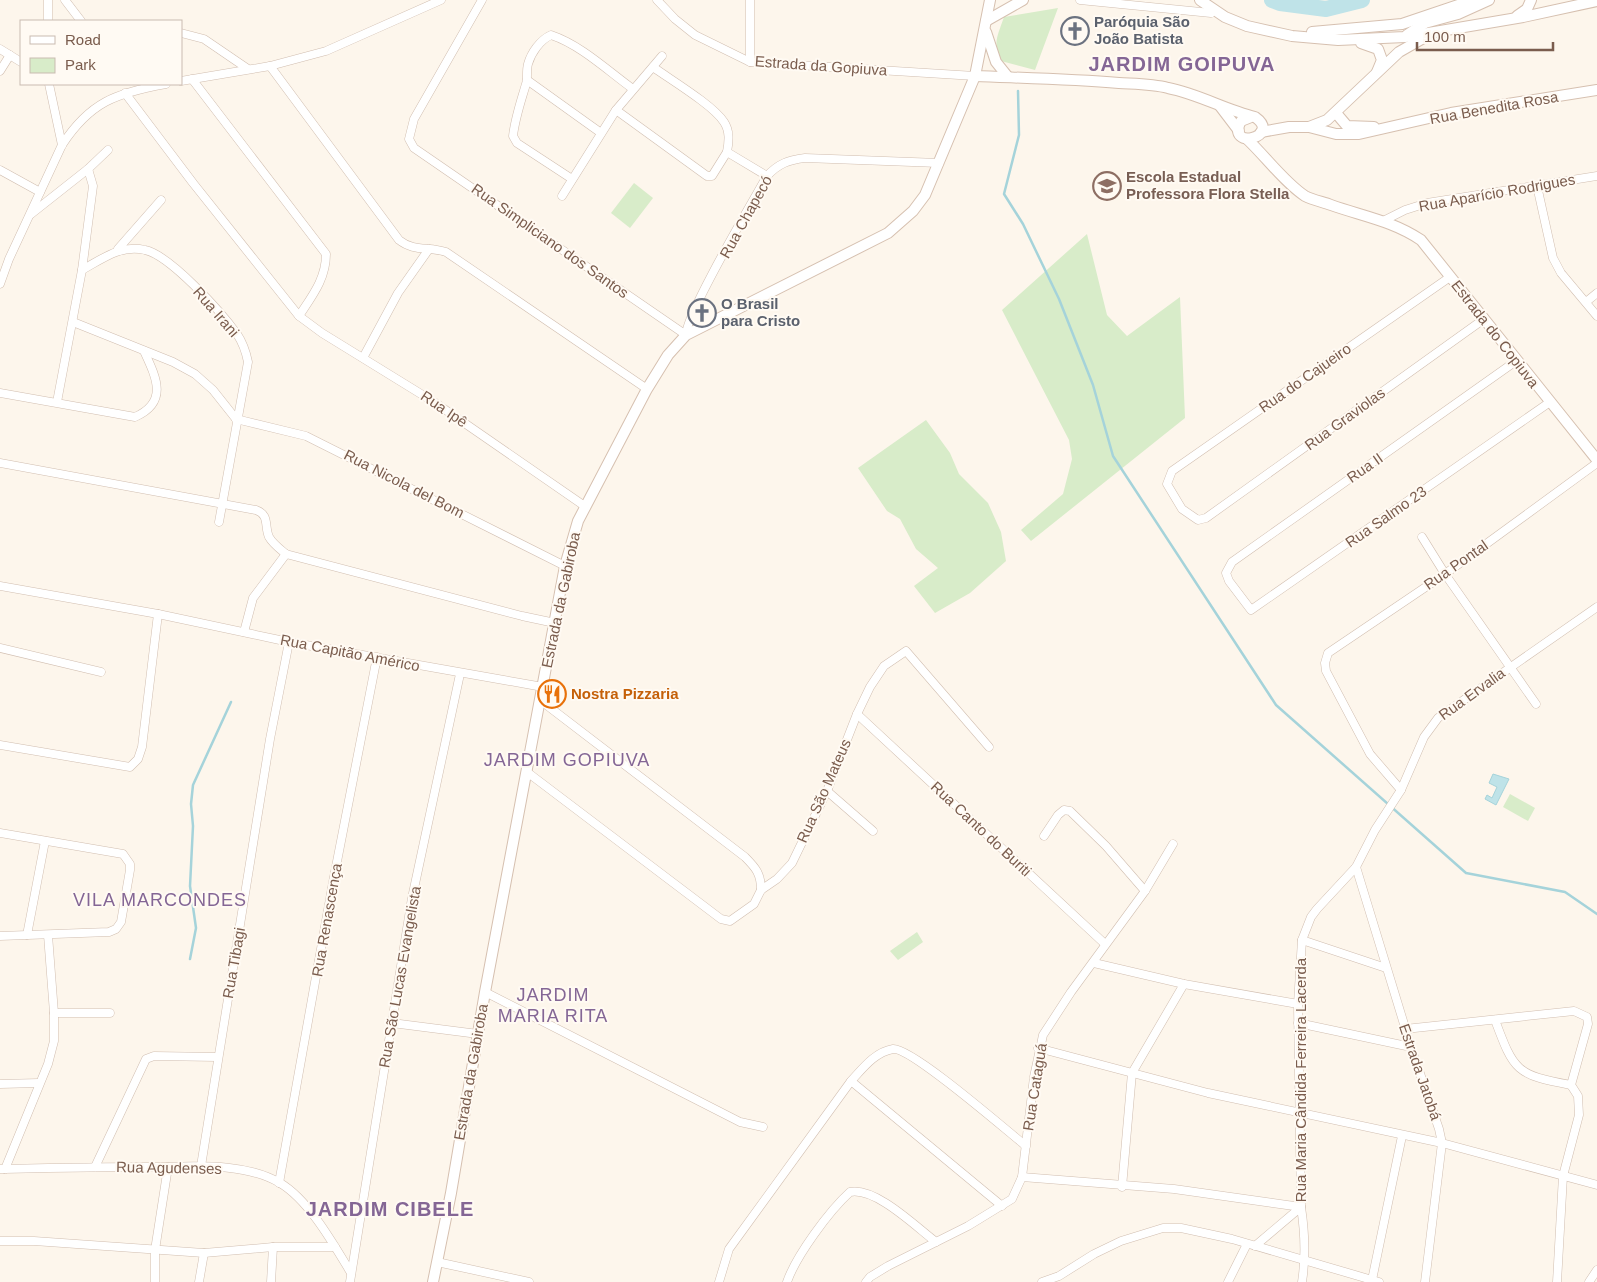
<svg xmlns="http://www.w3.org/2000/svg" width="1597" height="1282" viewBox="0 0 1597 1282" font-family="Arial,sans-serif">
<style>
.green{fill:#d8ecc9}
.water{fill:#bfe3e8;stroke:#a5d3da}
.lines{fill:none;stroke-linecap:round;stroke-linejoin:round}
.stream{stroke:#a5d3da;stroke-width:2.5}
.river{stroke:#bfe3e8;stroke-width:16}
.street-casing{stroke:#d1beb0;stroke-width:9}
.secondary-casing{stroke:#d6c0b0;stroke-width:12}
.street{stroke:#fff;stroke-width:8}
.secondary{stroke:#fff;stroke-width:10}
.labels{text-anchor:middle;stroke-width:4;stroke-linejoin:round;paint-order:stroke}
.worship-label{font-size:15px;font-weight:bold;fill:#5b616d;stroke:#fffaf3;text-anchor:start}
.street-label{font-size:15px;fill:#7a5c4d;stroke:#fffaf3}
.education-label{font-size:15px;font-weight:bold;fill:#785e54;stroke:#fffaf3;text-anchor:start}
.food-label{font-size:15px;font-weight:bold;fill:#c56008;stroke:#fffaf3;text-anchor:start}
.quarter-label{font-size:18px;letter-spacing:1px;fill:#846695;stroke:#fffaf3}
.district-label{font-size:20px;font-weight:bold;letter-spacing:1px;fill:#846695;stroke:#fffaf3}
</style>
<rect width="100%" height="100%" fill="#fdf6ec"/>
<g class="green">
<path d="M1058 8 1035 70 1001 61C992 43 998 35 1004 17Z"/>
<path d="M634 183 653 198 630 228 611 213Z"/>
<path d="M1087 234 1107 315 1127 336 1180 297 1185 418 1031 541 1021 530 1063 494 1072 459 1069 440 1002 310Z"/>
<path d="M926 420 950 453 959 474 988 503 1001 532 1006 561 970 593 935 613 914 586 938 568 916 549 900 519 887 511 858 468Z"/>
<path d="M1510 794 1535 808 1528 821 1503 807Z"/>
<path d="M917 932 923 942 898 960 890 951Z"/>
</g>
<path class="water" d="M1493 774 1509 779 1496 805 1485 799 1487 795 1492 798 1497 787 1489 783Z"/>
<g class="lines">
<g class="stream">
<path d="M1018 91 1019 135 1004 194 1023 224 1059 299 1093 385 1113 456 1276 705 1466 873 1565 892 1597 914"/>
<path d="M190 959 196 928 190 886 193 826 191 804 193 785 231 702"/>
</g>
<path class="river" d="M1272 0 1280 3 1326 9 1362 0"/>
<defs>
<g id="street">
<path d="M65 0 81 21"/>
<path d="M482 0 414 119 409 139 414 148 686 335C685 316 753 201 767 176 778 164 788 160 805 158L939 163"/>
<path d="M657 0 675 19 695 35 750 62 975 76"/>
<path d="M1080 0 1211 13"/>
<path d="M48 21V0"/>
<path d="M181 33 204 39 248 69"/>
<path d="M0 49 21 62"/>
<path d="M750 62V0"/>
<path d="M270 66 399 240C414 252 429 246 446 252L647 389"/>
<path d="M653 67C671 80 713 105 724 122 730 131 729 141 727 152L767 176"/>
<path d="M0 71 10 55"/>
<path d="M192 79 326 254C326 279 312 296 299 316"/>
<path d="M527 80 601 133"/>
<path d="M181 81 270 66 326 51 441 0"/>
<path d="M49 84 62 145"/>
<path d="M125 93 193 183 299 316 322 333 434 402 586 507"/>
<path d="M616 110 707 176H712L727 152"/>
<path d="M0 170 40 192"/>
<path d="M572 179 517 143 513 136C515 118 521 101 526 84 528 78 526 71 528 64 531 53 540 40 551 35 581 45 608 71 633 89"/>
<path d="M1537 186 1553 258 1561 273 1597 316"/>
<path d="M562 196 616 110 662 56"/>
<path d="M31 214 88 169 108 150"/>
<path d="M1383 221 1405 210 1427 203 1597 176"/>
<path d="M118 249 161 200"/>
<path d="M82 270C102 259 121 244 145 250 170 255 222 313 237 334 243 343 246 352 248 362L219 522"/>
<path d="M1450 277 1172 471 1167 484 1182 509 1198 520 1206 518 1484 319"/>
<path d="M0 284 9 259 62 145C90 102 116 93 166 84"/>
<path d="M1586 302 1597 293"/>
<path d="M73 322 173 362 195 374 213 390 236 419"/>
<path d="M364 356 398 293 429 249"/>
<path d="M1516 361 1232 562 1226 573 1229 581 1251 610 1550 402"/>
<path d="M0 393 135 417C169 402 156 377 144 351"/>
<path d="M57 402 82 270 93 186 88 169"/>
<path d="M236 419 306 436 565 566"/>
<path d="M0 463 256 510C270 515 264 526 269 537 273 544 280 549 286 554"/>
<path d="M1422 537 1445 574 1536 704"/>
<path d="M286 554 522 616 555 623"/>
<path d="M0 586 158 614 289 642 543 687"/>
<path d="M244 632 253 598 286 554"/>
<path d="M0 648 101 672"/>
<path d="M540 700 745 857C756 868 761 874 761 890"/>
<path d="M857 714 1105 944"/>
<path d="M0 745 130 767 138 759 142 747 158 614"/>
<path d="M527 772 721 919 730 921 754 904 761 890 777 879 792 863 827 791 857 714 870 687 884 666 906 651 989 747"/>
<path d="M1401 790 1370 754 1326 671 1325 663 1328 653 1445 574 1597 463"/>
<path d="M827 791 873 831"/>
<path d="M0 833 123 854 130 864V870L121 922 116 929 109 932 0 936"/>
<path d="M1044 836 1058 815 1064 810 1070 811 1106 846 1145 891"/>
<path d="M1356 867 1411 1047 1439 1129 1442 1143 1425 1282"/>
<path d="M27 935 45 841"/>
<path d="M1302 940 1386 968"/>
<path d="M1094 963 1184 984 1298 1004"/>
<path d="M485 992 740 1122 763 1127"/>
<path d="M54 1013H110"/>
<path d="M1495 1020C1514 1071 1516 1075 1571 1085"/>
<path d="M392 1023 478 1034"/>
<path d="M1298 1023 1411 1047"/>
<path d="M1405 1029 1574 1011 1587 1017 1588 1024 1571 1085 1578 1096 1579 1115 1563 1176 1557 1282"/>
<path d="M1038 1048 1208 1093 1442 1143 1597 1185"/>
<path d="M851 1081 1002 1206"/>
<path d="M0 1084 39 1083"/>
<path d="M201 1166 270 739 289 642"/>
<path d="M95 1167 146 1059 154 1056 217 1057"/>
<path d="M0 1169C50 1168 99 1167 149 1167 191 1167 242 1161 280 1183 309 1200 334 1245 351 1273"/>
<path d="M5 1169 48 1064 54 1041V1013L48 935"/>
<path d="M1022 1177 1174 1189 1301 1207"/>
<path d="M279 1183 333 882 377 657"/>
<path d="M1122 1187 1132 1073 1184 984"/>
<path d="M0 1241H34L204 1253 273 1247H335"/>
<path d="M1255 1246 1301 1207"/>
<path d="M437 1262 529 1282"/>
<path d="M1372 1280 1402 1136"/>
<path d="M155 1282V1250L168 1167"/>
<path d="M199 1282 204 1253"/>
<path d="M271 1282 273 1247"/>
<path d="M350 1282 412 898 460 674"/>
<path d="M719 1282 729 1249 851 1081C863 1068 875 1052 893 1049 911 1047 1006 1130 1026 1146"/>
<path d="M787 1282C796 1256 829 1211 850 1192 876 1187 916 1227 936 1242"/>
<path d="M866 1282 870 1277 888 1266 968 1226 1012 1199 1022 1177 1034 1077 1043 1035 1071 992 1145 891 1173 844"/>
<path d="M1042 1282 1059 1276 1094 1254 1121 1241 1163 1228H1181L1232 1239 1379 1282"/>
<path d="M1228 1282 1247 1244"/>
<path d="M1302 1282C1306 1256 1305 1233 1301 1207L1298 1004 1302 940 1311 917 1317 909 1356 867 1375 830 1401 790 1424 737 1438 718 1597 607"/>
<path d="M1589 1282 1597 1270"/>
</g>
<g id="secondary">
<path d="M1200 0 1225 17 1247 26 1292 36 1338 40 1405 37 1523 17 1597 1"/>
<path d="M1517 16 1527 9 1531 0"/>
<path d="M986 21 1023 0"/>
<path d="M986 32 996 62 1008 77"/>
<path d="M1312 32 1402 24 1473 0"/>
<path d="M1407 35 1425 23 1458 14 1489 0"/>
<path d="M1361 43 1378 49 1382 60 1377 72"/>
<path d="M975 76C1023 78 1071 79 1119 83 1135 84 1153 84 1168 88 1199 94 1225 110 1255 117 1283 137 1225 151 1241 121L1251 117"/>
<path d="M1220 106 1239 131"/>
<path d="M1336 113 1347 126 1374 127"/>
<path d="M1309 127 1336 134H1359L1451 113 1597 90"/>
<path d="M1261 132 1289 127H1309L1327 120 1399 52 1427 36"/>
<path d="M1247 139C1266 157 1285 183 1305 196 1313 200 1323 202 1331 205 1362 216 1393 221 1421 240L1597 460"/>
<path d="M433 1282 451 1193 485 992 565 566 578 521 647 389 668 355 686 335 888 233 913 211 925 195 975 76 990 0"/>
</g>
</defs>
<use href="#street" class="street-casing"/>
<use href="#secondary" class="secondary-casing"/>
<use href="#street" class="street"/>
<use href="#secondary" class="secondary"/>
</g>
<defs>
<symbol id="church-ring" viewBox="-11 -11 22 22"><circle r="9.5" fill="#fffaf3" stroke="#6b7280" stroke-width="1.5"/><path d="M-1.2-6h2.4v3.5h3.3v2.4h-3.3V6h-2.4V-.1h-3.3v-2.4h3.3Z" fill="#6b7280"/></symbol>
<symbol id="school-ring" viewBox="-11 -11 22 22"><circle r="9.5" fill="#fffaf3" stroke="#8d6e63" stroke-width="1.5"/><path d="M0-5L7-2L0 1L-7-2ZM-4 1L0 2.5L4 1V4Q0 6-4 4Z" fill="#8d6e63"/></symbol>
<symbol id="restaurant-ring" viewBox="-11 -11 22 22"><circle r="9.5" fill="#fffaf3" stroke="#e8710a" stroke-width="1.5"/><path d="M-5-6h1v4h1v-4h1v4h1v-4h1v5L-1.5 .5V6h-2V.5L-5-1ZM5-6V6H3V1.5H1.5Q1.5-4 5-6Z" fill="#e8710a"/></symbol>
</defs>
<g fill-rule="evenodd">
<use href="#church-ring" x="1059" y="15" width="32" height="32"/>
<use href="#school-ring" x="1091" y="170" width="32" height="32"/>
<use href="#church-ring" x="686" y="297" width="32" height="32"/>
<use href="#restaurant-ring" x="536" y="678" width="32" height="32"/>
</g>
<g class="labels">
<g class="worship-label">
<text x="1094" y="27">Paróquia São<tspan x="1094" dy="17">João Batista</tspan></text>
<text x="721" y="309">O Brasil<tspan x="721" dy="17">para Cristo</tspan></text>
</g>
<g class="street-label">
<text transform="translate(821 66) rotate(4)" y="5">Estrada da Gopiuva</text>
<text transform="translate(1494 108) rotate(-10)" y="5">Rua Benedita Rosa</text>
<text transform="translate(1497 193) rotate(-10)" y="5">Rua Aparício Rodrigues</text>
<text transform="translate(746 217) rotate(-61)" y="5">Rua Chapecó</text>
<text transform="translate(550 241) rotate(35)" y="5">Rua Simpliciano dos Santos</text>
<text transform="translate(216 312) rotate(49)" y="5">Rua Irani</text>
<text transform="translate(1495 334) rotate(52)" y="5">Estrada do Copiuva</text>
<text transform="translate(1305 378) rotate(-35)" y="5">Rua do Cajueiro</text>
<text transform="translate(444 409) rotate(34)" y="5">Rua Ipê</text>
<text transform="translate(1345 419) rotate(-36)" y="5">Rua Graviolas</text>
<text transform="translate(1365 468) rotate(-35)" y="5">Rua II</text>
<text transform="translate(404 484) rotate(27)" y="5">Rua Nicola del Bom</text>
<text transform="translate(1386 517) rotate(-35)" y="5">Rua Salmo 23</text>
<text transform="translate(1456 565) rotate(-35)" y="5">Rua Pontal</text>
<text transform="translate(561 600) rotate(-78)" y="5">Estrada da Gabiroba</text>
<text transform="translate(350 653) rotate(11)" y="5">Rua Capitão Américo</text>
<text transform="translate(1472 694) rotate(-36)" y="5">Rua Ervalia</text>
<text transform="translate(824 791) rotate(-66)" y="5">Rua São Mateus</text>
<text transform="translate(981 829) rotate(43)" y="5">Rua Canto do Buriti</text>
<text transform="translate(327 920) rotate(-80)" y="5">Rua Renascença</text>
<text transform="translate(234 963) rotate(-80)" y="5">Rua Tibagi</text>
<text transform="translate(400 977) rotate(-80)" y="5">Rua São Lucas Evangelista</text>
<text transform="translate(471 1072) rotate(-80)" y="5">Estrada da Gabiroba</text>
<text transform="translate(1420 1072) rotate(71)" y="5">Estrada Jatobá</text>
<text transform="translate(1301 1080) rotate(-90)" y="5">Rua Maria Cândida Ferreira Lacerda</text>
<text transform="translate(1035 1087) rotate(-81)" y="5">Rua Cataguá</text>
<text transform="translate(169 1168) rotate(1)" y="5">Rua Agudenses</text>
</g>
<g class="education-label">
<text x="1126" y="182">Escola Estadual<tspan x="1126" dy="17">Professora Flora Stella</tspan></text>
</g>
<g class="food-label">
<text x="571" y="699">Nostra Pizzaria</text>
</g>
<g class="quarter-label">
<text x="567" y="766">JARDIM GOPIUVA</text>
<text x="160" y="906">VILA MARCONDES</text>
<text x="553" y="1001">JARDIM<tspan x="553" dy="21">MARIA RITA</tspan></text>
</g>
<g class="district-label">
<text x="1182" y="71">JARDIM GOIPUVA</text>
<text x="390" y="1216">JARDIM CIBELE</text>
</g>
</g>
<rect x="20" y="20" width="162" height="65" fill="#fffaf3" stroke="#cabbb1"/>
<rect x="30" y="36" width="25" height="8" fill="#ffffff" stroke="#cabbb1"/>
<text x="65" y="45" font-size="15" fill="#7a5c4d">Road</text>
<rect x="30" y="58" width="25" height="15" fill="#d8ecc9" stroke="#cabbb1"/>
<text x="65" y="70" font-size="15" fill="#7a5c4d">Park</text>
<path d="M1417 42v8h136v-8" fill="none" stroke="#7a5c4d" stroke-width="2.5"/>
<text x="1424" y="42" font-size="15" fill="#7a5c4d" stroke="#fffaf3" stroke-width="4" paint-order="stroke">100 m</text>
</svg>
